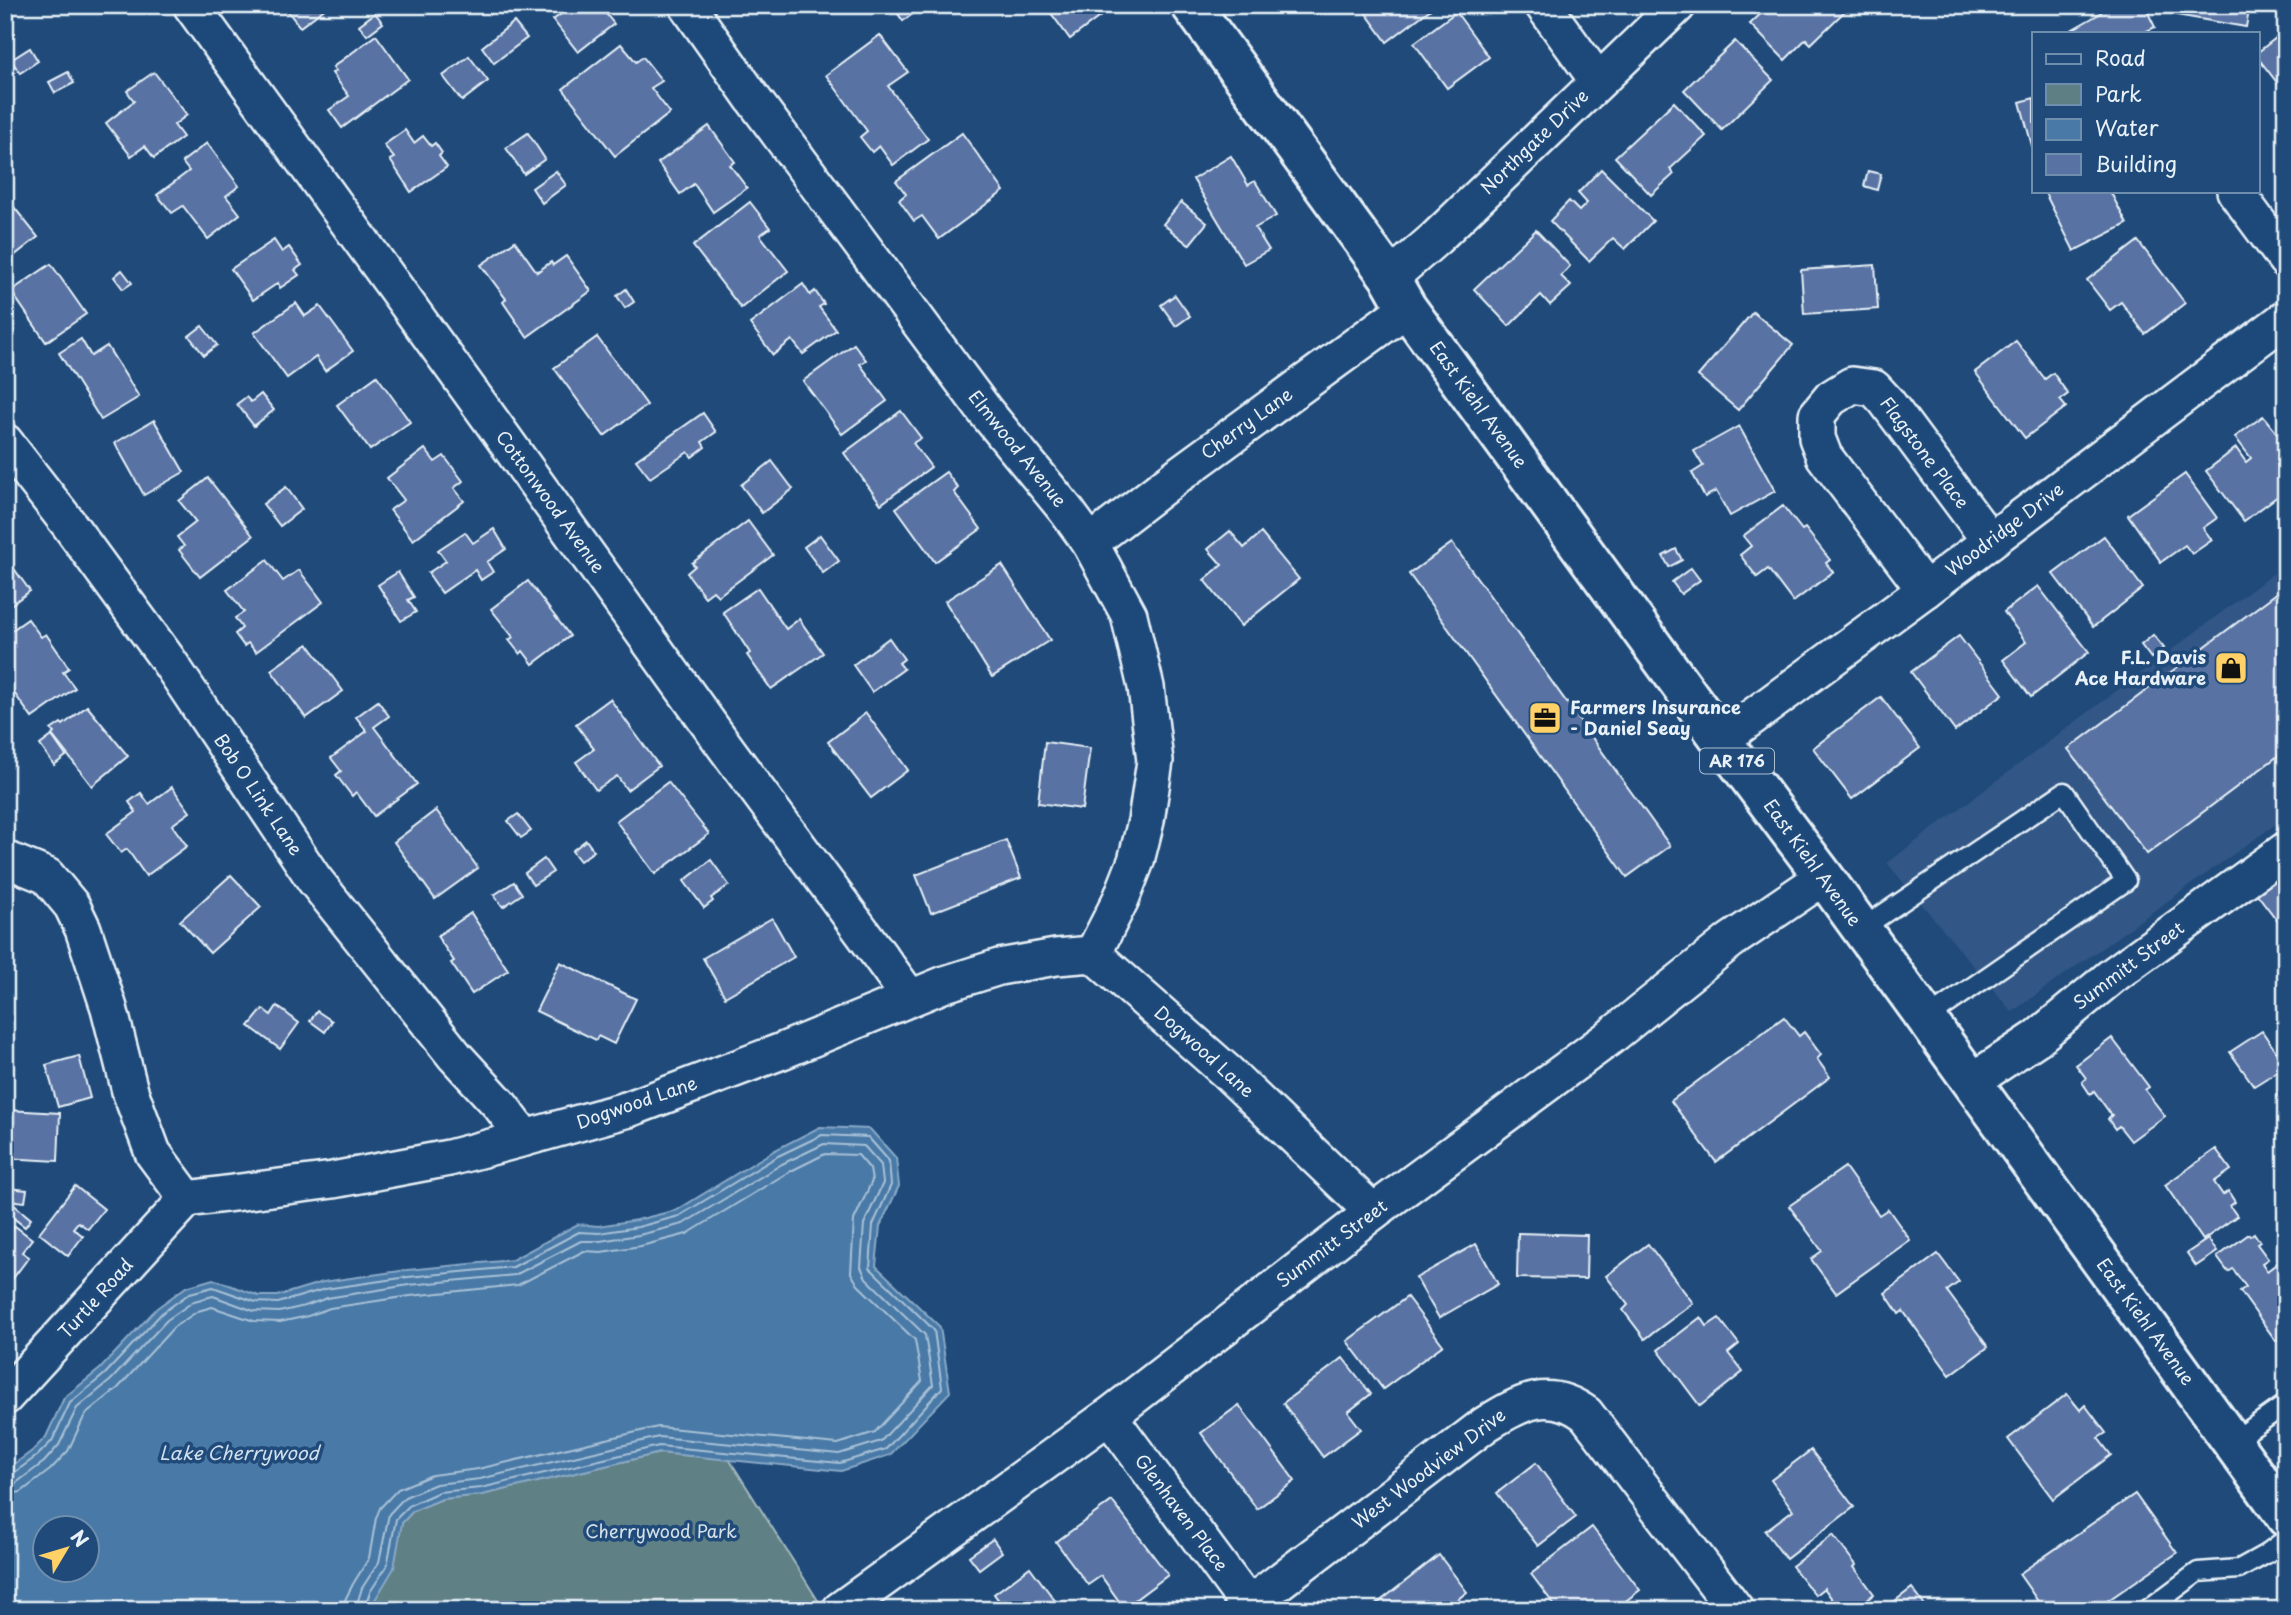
<svg xmlns="http://www.w3.org/2000/svg" width="2291" height="1615" viewBox="0 0 2291 1615" font-family="'Playpen Sans',sans-serif">
<style>
.built{fill:#305686}
.green{fill:#5e8085;stroke:#a3b8be;stroke-width:2}
.water{fill:#4979a6;stroke:#89a9c7;stroke-width:2;fill-rule:evenodd}
.lines{fill:none;stroke-linecap:round;stroke-linejoin:round}
.shore{stroke:#a8c1d7;stroke-width:2}
.building{fill:#5872a3;stroke:#e8f1f8;stroke-width:2}
.lane-casing{stroke:#e8f1f8;stroke-width:23}
.street-casing{stroke:#e8f1f8;stroke-width:40}
.primary-casing{stroke:#e8f1f8;stroke-width:44}
.lane{stroke:#1f4a7a;stroke-width:18}
.street{stroke:#1f4a7a;stroke-width:35}
.primary{stroke:#1f4a7a;stroke-width:38}
.labels{text-anchor:middle;stroke-width:7;stroke-linejoin:round;paint-order:stroke}
.shield{fill:#1f4a7a;stroke:#acbfd2;stroke-width:2}
.shield-label{font-size:16px;font-weight:bold;fill:#e8f1f8}
.street-label{font-size:18px;fill:#e8f1f8;stroke:#1f4a7a}
.poi-label{font-size:18px;font-weight:bold;fill:#e8f1f8;stroke:#1f4a7a;text-anchor:end}
.park-label{font-size:18px;fill:#d3e0e7;stroke:#1f4a7a}
.water-label{font-size:19px;font-style:italic;fill:#d0dfec;stroke:#1f4a7a}
</style>
<rect width="100%" height="100%" fill="#1f4a7a"/>
<filter id="ink" filterUnits="userSpaceOnUse"><feTurbulence type="fractalNoise" baseFrequency=".0143" numOctaves="2"/><feDisplacementMap in="SourceGraphic" scale="14" xChannelSelector="R" yChannelSelector="G"/><feConvolveMatrix kernelMatrix="1 2 1 2 8 2 1 2 1" color-interpolation-filters="sRGB"/></filter>
<g filter="url(#ink)">
<path class="built" d="M2286 564V817L2012 1012 1887 863Z"/>
<path class="green" d="M660 1453 729 1459 824 1610H370L402 1523 413 1511 442 1499 482 1495Z"/>
<path class="water" d="M820 1127 870 1129 896 1158 899 1186 880 1226 876 1266 940 1327 950 1392 890 1455 841 1471 660 1453 482 1495 442 1499 413 1511 402 1523 394 1568 369 1610H5V1471L32 1451 46 1437 64 1398 100 1369 157 1308 186 1287 213 1279 259 1296H277L323 1282 407 1270 512 1260 578 1224 598 1226 637 1220 677 1210 775 1150ZM46 1528H88V1570H46Z"/>
<g class="lines">
<g class="shore">
<path d="M5 1476 11 1475 37 1456 52 1441 70 1403 105 1374 162 1313 190 1293 213 1287 256 1302 278 1303 325 1289 408 1277 513 1267 579 1232 599 1233 638 1227 679 1216 778 1156 822 1135 868 1137 889 1161 891 1185 873 1225 870 1268 934 1330 942 1388 886 1449 840 1463 659 1446 481 1488 439 1492 410 1505 396 1519 387 1566 370 1592 364 1610"/>
<path d="M5 1485 16 1483 44 1462 59 1445 77 1408 111 1380 167 1320 194 1301 213 1296 254 1311 279 1312 305 1306 327 1298 409 1285 515 1275 581 1241H600L639 1235 683 1224 782 1164 824 1144 864 1146 881 1165 883 1183 864 1224 861 1267 866 1278 925 1335 933 1385 881 1441 839 1454 659 1437 480 1479 436 1484 405 1497 389 1514 379 1562 362 1588 355 1610"/>
<path d="M5 1495 21 1492 50 1470 68 1451 85 1415 118 1388 174 1327 198 1311 212 1307 254 1321 280 1322 308 1316 330 1308 410 1296 518 1285 584 1251 601 1252 641 1246 687 1234 787 1173 825 1154 858 1155 870 1169 872 1181 854 1220 851 1273 858 1285 915 1340 922 1381 875 1432 838 1444 658 1427 478 1469 432 1475 398 1489 380 1508 376 1518 369 1558 353 1584 345 1600 344 1610"/>
</g>
</g>
<g class="building">
<path d="M283 5H330L300 27Z"/>
<path d="M561 5H599L614 24 578 52 553 20 565 11Z"/>
<path d="M892 5H925L903 21Z"/>
<path d="M1045 5H1095L1102 15 1070 39Z"/>
<path d="M1360 5H1436L1387 42Z"/>
<path d="M1770 5H1840L1845 11 1811 44 1806 39 1785 60 1750 24Z"/>
<path d="M2096 5H2144L2155 27 2143 33H2066L2101 13Z"/>
<path d="M2177 5H2250L2246 27 2176 15Z"/>
<path d="M1456 12 1489 57 1447 88 1414 43Z"/>
<path d="M375 13 383 23 367 35 359 25Z"/>
<path d="M514 22 527 38 494 63 482 47Z"/>
<path d="M2286 30V94L2258 58V52Z"/>
<path d="M376 35 408 79 342 128 329 110 349 96 332 73 336 71 333 67Z"/>
<path d="M880 35 908 72 888 86 928 139 893 165 879 146 872 152 860 137 867 131 826 75Z"/>
<path d="M1735 41 1773 80 1722 130 1684 90Z"/>
<path d="M621 44 636 62 643 57 662 81 651 88 670 113 615 156 563 89Z"/>
<path d="M30 48 38 61 20 73 11 60Z"/>
<path d="M469 56 488 81 462 101 443 76Z"/>
<path d="M68 72 74 83 55 93 49 82Z"/>
<path d="M154 72 187 115 174 125 183 137 154 158 145 146 131 156 106 123 134 101 127 91Z"/>
<path d="M2034 98V153L2020 102Z"/>
<path d="M1674 102 1706 136 1670 169 1674 174 1651 195 1615 157Z"/>
<path d="M709 126 735 162 730 165 747 188 713 212 694 184 680 194 658 163Z"/>
<path d="M405 130 414 143 423 136 431 146 435 143 442 153 439 156 447 167 411 192 390 160 394 158 384 145Z"/>
<path d="M528 133 545 159 524 174 506 148Z"/>
<path d="M962 133 1004 191 939 239 922 216 914 221 899 200 906 194 896 181Z"/>
<path d="M207 143 239 186 226 196 240 214 208 239 183 206 172 213 157 195 189 171 182 162Z"/>
<path d="M1231 156 1248 185 1255 181 1276 216 1255 228 1269 250 1244 264 1193 179Z"/>
<path d="M1601 169 1653 221 1625 249 1613 238 1589 261 1550 221 1569 201 1579 211 1587 203 1578 193Z"/>
<path d="M556 171 566 185 542 203 532 188Z"/>
<path d="M1868 171 1881 174 1877 190 1864 186Z"/>
<path d="M2044 191H2110L2127 224 2074 251Z"/>
<path d="M5 196 38 237 5 263Z"/>
<path d="M750 202 770 228 760 235 788 271 741 308 693 246Z"/>
<path d="M1181 202 1207 223 1189 245 1163 224Z"/>
<path d="M1536 230 1570 266 1561 276 1571 286 1550 305 1541 295 1509 326 1474 289Z"/>
<path d="M274 240 282 252 289 247 302 265 295 270 299 275 280 288 278 283 253 300 231 269Z"/>
<path d="M515 241 537 272 551 262 553 265 566 256 591 291 527 337 503 302 506 299 481 265Z"/>
<path d="M2138 241 2185 303 2145 334 2121 302 2110 310 2087 280Z"/>
<path d="M51 264 86 314 46 342 11 291Z"/>
<path d="M1875 265 1878 309 1804 314 1801 270Z"/>
<path d="M122 270 132 283 123 289 114 277Z"/>
<path d="M803 284 810 295 815 291 824 304 819 307 836 330 803 354 792 340 773 355 750 324Z"/>
<path d="M626 289 634 302 625 308 617 296Z"/>
<path d="M1175 295 1190 316 1176 326 1161 305Z"/>
<path d="M296 303 305 316 320 306 353 351 325 371 316 357 287 378 254 333Z"/>
<path d="M1753 312 1793 345 1738 410 1698 376Z"/>
<path d="M202 326 217 345 204 355 189 336Z"/>
<path d="M597 337 647 405 604 436 554 368Z"/>
<path d="M81 339 91 356 107 346 139 397 101 420 59 353Z"/>
<path d="M2016 341 2045 379 2053 373 2068 394 2060 400 2066 407 2025 438 1975 372Z"/>
<path d="M854 344 866 360 860 364 887 401 842 434 803 381Z"/>
<path d="M377 376 410 422 370 450 337 405Z"/>
<path d="M261 394 274 410 254 426 237 404 246 397 251 402Z"/>
<path d="M901 411 921 438 913 443 931 467 881 504 844 453Z"/>
<path d="M703 413 716 432 702 442 705 447 692 457 688 452 650 478 636 460Z"/>
<path d="M2263 416 2286 444V490L2244 521 2206 471 2236 448 2246 462 2251 458 2235 437Z"/>
<path d="M154 420 184 472 144 495 115 443Z"/>
<path d="M1739 426 1775 491 1730 516 1716 491 1705 497 1692 473 1703 466 1694 451Z"/>
<path d="M425 449 435 462 444 456 463 481 454 488 464 501 413 540 390 510 404 500 387 478Z"/>
<path d="M772 461 793 489 762 513 741 485Z"/>
<path d="M946 472 958 488 954 492 981 529 935 562 896 508Z"/>
<path d="M2185 474 2217 518 2203 528 2212 540 2192 554 2185 545 2161 562 2128 515Z"/>
<path d="M208 478 253 536 200 577 179 550 184 546 177 537 196 522 179 501Z"/>
<path d="M286 487 302 509 280 526 263 504Z"/>
<path d="M1783 506 1802 530 1805 528 1830 560 1826 563 1833 572 1793 602 1768 569 1757 577 1740 555 1751 546 1743 536Z"/>
<path d="M748 521 773 555 718 596 713 591 705 597 687 573 695 566 692 563Z"/>
<path d="M494 529 506 549 487 562 493 572 481 580 475 570 442 593 428 573 446 561 438 550 465 532 473 543Z"/>
<path d="M1230 531 1244 548 1261 533 1299 579 1241 626 1204 580 1222 565 1208 549Z"/>
<path d="M820 535 839 561 823 573 804 547Z"/>
<path d="M2104 536 2143 588 2093 627 2053 574Z"/>
<path d="M1452 543 1670 846 1627 877 1409 574Z"/>
<path d="M1676 549 1682 560 1669 567 1663 556Z"/>
<path d="M267 560 283 581 299 570 323 602 256 652 248 643 244 646 235 634 242 628 235 618 244 612 227 590Z"/>
<path d="M10 563 30 591 5 609V567Z"/>
<path d="M1002 565 1050 640 992 677 945 601Z"/>
<path d="M1691 568 1700 580 1681 594 1672 582Z"/>
<path d="M398 572 414 597 408 600 416 612 401 621 378 585Z"/>
<path d="M528 581 570 636 533 664 523 651 520 654 509 640 513 637 491 609Z"/>
<path d="M2038 586 2089 652 2031 697 2003 660 2026 642 2004 612Z"/>
<path d="M2286 586V750L2147 854 2068 749Z"/>
<path d="M758 588 786 629 799 619 823 653 771 689 747 655 750 653 723 612Z"/>
<path d="M28 619 41 637 46 634 69 668 63 672 75 688 32 718 5 680V635Z"/>
<path d="M2153 635 2164 648 2151 658 2141 645Z"/>
<path d="M1959 636 2003 694 1955 731 1911 672Z"/>
<path d="M889 638 904 659 899 663 904 669 872 692 853 665Z"/>
<path d="M308 644 343 691 306 718 271 670Z"/>
<path d="M1881 697 1920 748 1852 799 1813 748Z"/>
<path d="M610 699 659 766 627 790 617 776 596 790 576 762 594 749 576 724Z"/>
<path d="M378 701 389 716 374 727 417 784 374 816 356 792 352 796 336 775 341 771 331 758 367 731 356 717Z"/>
<path d="M87 706 128 756 92 786 52 735 54 733 51 730 61 723 63 725Z"/>
<path d="M866 713 908 770 871 798 828 742Z"/>
<path d="M52 736 66 756 54 765 40 745Z"/>
<path d="M1045 742 1090 748 1082 809 1038 803Z"/>
<path d="M668 782 709 834 655 874 616 821Z"/>
<path d="M172 787 190 812 172 825 187 846 146 876 127 849 121 853 106 834 136 812 129 802 141 793 149 804Z"/>
<path d="M436 810 478 868 435 899 394 842Z"/>
<path d="M518 814 531 831 521 838 508 821Z"/>
<path d="M586 840 594 851 580 861 572 851Z"/>
<path d="M1006 840 1021 878 931 913 916 875Z"/>
<path d="M544 859 553 872 533 885 525 873Z"/>
<path d="M711 860 729 885 711 898 713 901 704 908 684 881Z"/>
<path d="M2286 860V932L2251 886Z"/>
<path d="M231 875 261 907 210 953 180 921Z"/>
<path d="M514 882 522 894 503 907 494 895Z"/>
<path d="M471 913 508 970 472 994 451 963 454 961 437 936Z"/>
<path d="M772 918 794 957 725 997 703 958Z"/>
<path d="M560 962 636 999 614 1044 598 1036 596 1040 536 1011Z"/>
<path d="M277 1006 299 1023 280 1049 249 1026 263 1009 271 1015Z"/>
<path d="M317 1011 332 1021 325 1032 310 1021Z"/>
<path d="M1784 1017 1799 1036 1804 1032 1821 1055 1817 1059 1830 1077 1716 1162 1671 1101Z"/>
<path d="M2262 1031 2286 1066 2254 1086 2230 1052Z"/>
<path d="M2112 1038 2149 1087 2145 1090 2165 1116 2131 1141 2119 1126 2115 1129 2108 1119 2112 1116 2094 1091 2090 1094 2082 1082 2086 1078 2076 1065Z"/>
<path d="M79 1056 90 1098 58 1107 46 1065Z"/>
<path d="M8 1110 60 1113 58 1161 5 1158Z"/>
<path d="M2216 1149 2231 1170 2214 1182 2223 1195 2228 1191 2235 1202 2230 1206 2237 1216 2203 1240 2165 1185Z"/>
<path d="M1845 1167 1879 1215 1888 1209 1910 1240 1836 1293 1811 1259 1822 1251 1789 1206Z"/>
<path d="M75 1186 104 1209 88 1229 78 1222 73 1228 83 1236 68 1256 39 1233Z"/>
<path d="M8 1188 27 1190 25 1202 7 1200Z"/>
<path d="M13 1204 31 1219 25 1227 7 1213Z"/>
<path d="M15 1226 32 1239 22 1252 29 1257 5 1289V1240Z"/>
<path d="M1518 1233 1587 1235 1586 1279 1517 1278Z"/>
<path d="M2254 1233 2260 1242 2257 1244 2268 1259 2262 1263 2267 1271 2283 1259 2286 1263V1334L2276 1341 2240 1291 2246 1287 2233 1269 2228 1272 2217 1257 2249 1234 2250 1236Z"/>
<path d="M2208 1239 2217 1252 2196 1266 2187 1253Z"/>
<path d="M1476 1244 1498 1284 1439 1318 1416 1278Z"/>
<path d="M1648 1244 1693 1303 1645 1339 1623 1310 1628 1305 1606 1276Z"/>
<path d="M1938 1254 1959 1282 1947 1291 1988 1347 1950 1375 1903 1311 1899 1314 1885 1293Z"/>
<path d="M1407 1297 1443 1345 1383 1389 1347 1341Z"/>
<path d="M1701 1317 1707 1326 1719 1318 1739 1344 1728 1353 1743 1372 1700 1406 1658 1350Z"/>
<path d="M1343 1358 1371 1394 1348 1412 1361 1429 1323 1457 1283 1403Z"/>
<path d="M2067 1394 2080 1410 2085 1405 2106 1433 2098 1438 2111 1455 2053 1499 2008 1439Z"/>
<path d="M1239 1405 1295 1481 1257 1509 1201 1433Z"/>
<path d="M1811 1450 1854 1507 1786 1559 1765 1531 1793 1510 1771 1480Z"/>
<path d="M1536 1463 1576 1517 1538 1546 1497 1493Z"/>
<path d="M2135 1494 2177 1553 2094 1610H2044L2019 1574Z"/>
<path d="M1112 1501 1168 1575 1124 1608 1101 1576 1088 1585 1056 1542Z"/>
<path d="M1592 1527 1640 1590 1614 1610H1558L1531 1574Z"/>
<path d="M1833 1535 1856 1565 1854 1567 1874 1594 1854 1610H1840L1824 1588 1815 1595 1792 1566Z"/>
<path d="M993 1539 1002 1552 979 1569 969 1556Z"/>
<path d="M1439 1555 1467 1592 1444 1610H1369Z"/>
<path d="M1030 1567 1062 1610H1006L994 1594Z"/>
<path d="M1912 1588 1928 1610H1883Z"/>
</g>
<g class="lines">
<defs>
<g id="lane">
<path d="M1861 929 2064 792 2126 881 1926 1019"/>
<path d="M2232 1442 2286 1404"/>
<path d="M2147 1610 2198 1572 2239 1569 2266 1554 2286 1539"/>
</g>
<g id="street">
<path d="M191 5C367 246 539 488 713 730 778 820 846 908 910 998"/>
<path d="M687 5 751 96 985 411 1066 510 1090 543 1129 615 1146 687 1155 761 1146 821 1136 861 1121 899 1093 954"/>
<path d="M1543 5 1598 81"/>
<path d="M2235 191 2286 260"/>
<path d="M1390 278 1436 238 1678 5"/>
<path d="M5 442 68 523 168 660 314 879 455 1056 500 1105 525 1138"/>
<path d="M1090 543 1181 473 1407 308"/>
<path d="M1925 590 1824 456 1817 438V415L1831 398 1852 385 1874 388 1886 401 1990 541"/>
<path d="M1721 740 1925 590 2286 318"/>
<path d="M5 859 47 876 72 906 83 929 109 1008 130 1091 153 1153 187 1199 333 1180 449 1158 525 1138 629 1109 782 1051 945 984 999 967 1056 957 1093 954 1227 1072 1373 1212"/>
<path d="M1971 1082 2037 1038 2112 976 2286 850"/>
<path d="M5 1397 187 1199"/>
<path d="M1109 1416 1252 1610"/>
<path d="M840 1610 1109 1416 1373 1212 1609 1038 1730 941 1824 877"/>
<path d="M1242 1610 1486 1424C1521 1402 1549 1387 1586 1414L1736 1610"/>
</g>
<path id="primary" d="M1191 5 1390 278 1407 308 1721 740 1824 877 2286 1517"/>
</defs>
<use href="#lane" class="lane-casing"/>
<use href="#street" class="street-casing"/>
<use href="#primary" class="primary-casing"/>
<use href="#lane" class="lane"/>
<use href="#street" class="street"/>
<use href="#primary" class="primary"/>
</g>
</g>
<defs>
<symbol id="shop-square" viewBox="-11 -11 22 22"><rect x="-9" y="-9" width="18" height="18" rx="4" fill="#ffd166" stroke="#1f4a7a"/><path d="M-5-2.5h2.3a2.7 3.5 0 0 1 5.4 0H5L5.5 6h-11ZM-1.5-2.5h3a1.5 2.3 0 0 0-3 0Z" fill="#111"/></symbol>
<symbol id="office-square" viewBox="-11 -11 22 22"><rect x="-9" y="-9" width="18" height="18" rx="4" fill="#ffd166" stroke="#1f4a7a"/><path d="M-6-3h4V-5.5h4V-3h4V5H-6ZM-1-4.5V-3h2v-1.5ZM-6 0V1H6V0Z" fill="#111"/></symbol>
</defs>
<g fill-rule="evenodd">
<use href="#shop-square" x="2212" y="649" width="38" height="38"/>
<use href="#office-square" x="1526" y="699" width="38" height="38"/>
</g>
<g class="labels">
<rect class="shield" x="1700" y="748.5" width="74" height="25" rx="5"/>
<g class="shield-label">
<text x="1737" y="767">AR 176</text>
</g>
<g class="street-label">
<text transform="translate(1535 142) rotate(-44)" y="6">Northgate Drive</text>
<text transform="translate(1478 405) rotate(54)" y="6">East Kiehl Avenue</text>
<text transform="translate(1247 424) rotate(-36)" y="6">Cherry Lane</text>
<text transform="translate(1017 449) rotate(51)" y="6">Elmwood Avenue</text>
<text transform="translate(1924 453) rotate(53)" y="6">Flagstone Place</text>
<text transform="translate(550 502) rotate(54)" y="6">Cottonwood Avenue</text>
<text transform="translate(2005 530) rotate(-37)" y="6">Woodridge Drive</text>
<text transform="translate(258 795) rotate(56)" y="6">Bob O Link Lane</text>
<text transform="translate(1812 863) rotate(54)" y="6">East Kiehl Avenue</text>
<text transform="translate(2129 966) rotate(-37)" y="6">Summitt Street</text>
<text transform="translate(1204 1052) rotate(42)" y="6">Dogwood Lane</text>
<text transform="translate(637 1103) rotate(-19)" y="6">Dogwood Lane</text>
<text transform="translate(1332 1244) rotate(-37)" y="6">Summitt Street</text>
<text transform="translate(96 1299) rotate(-48)" y="6">Turtle Road</text>
<text transform="translate(2145 1322) rotate(54)" y="6">East Kiehl Avenue</text>
<text transform="translate(1429 1469) rotate(-37)" y="6">West Woodview Drive</text>
<text transform="translate(1181 1513) rotate(53)" y="6">Glenhaven Place</text>
</g>
<g class="poi-label">
<text x="2206" y="664">F.L. Davis<tspan x="2206" dy="21">Ace Hardware</tspan></text>
<text x="1570" y="714" text-anchor="start">Farmers Insurance<tspan x="1570" dy="21">- Daniel Seay</tspan></text>
</g>
<g class="park-label">
<text x="661" y="1538">Cherrywood Park</text>
</g>
<g class="water-label">
<text x="239" y="1460">Lake Cherrywood</text>
</g>
</g>
<rect width="2291" height="1615" fill="none" stroke="#1f4a7a" stroke-width="28"/>
<rect x="14" y="14" width="2263" height="1587" fill="none" stroke="#e8f1f8" stroke-width="2.5" filter="url(#ink)"/>
<rect x="2032" y="32" width="228" height="161" fill="#1f4a7a" stroke="#6f8dac" stroke-width="2"/>
<rect x="2046" y="54" width="35" height="10" fill="#1f4a7a" stroke="#6f8dac" stroke-width="2"/>
<text x="2095" y="66" font-size="21" fill="#e8f1f8">Road</text>
<rect x="2046" y="84" width="35" height="21" fill="#5e8085" stroke="#6f8dac" stroke-width="2"/>
<text x="2095" y="102" font-size="21" fill="#e8f1f8">Park</text>
<rect x="2046" y="119" width="35" height="21" fill="#4979a6" stroke="#6f8dac" stroke-width="2"/>
<text x="2095" y="136" font-size="21" fill="#e8f1f8">Water</text>
<rect x="2046" y="154" width="35" height="21" fill="#5872a3" stroke="#6f8dac" stroke-width="2"/>
<text x="2095" y="172" font-size="21" fill="#e8f1f8">Building</text>
<g transform="translate(66 1549) rotate(52)"><circle r="33" fill="#1f4a7a" stroke="#6f8dac" stroke-width="2"/>
<path d="M0-5L12 26L0 18L-12 26Z" fill="#ffd166"/>
<text y="-10" font-size="19" font-weight="bold" text-anchor="middle" fill="#e8f1f8">N</text>
</g>
</svg>
